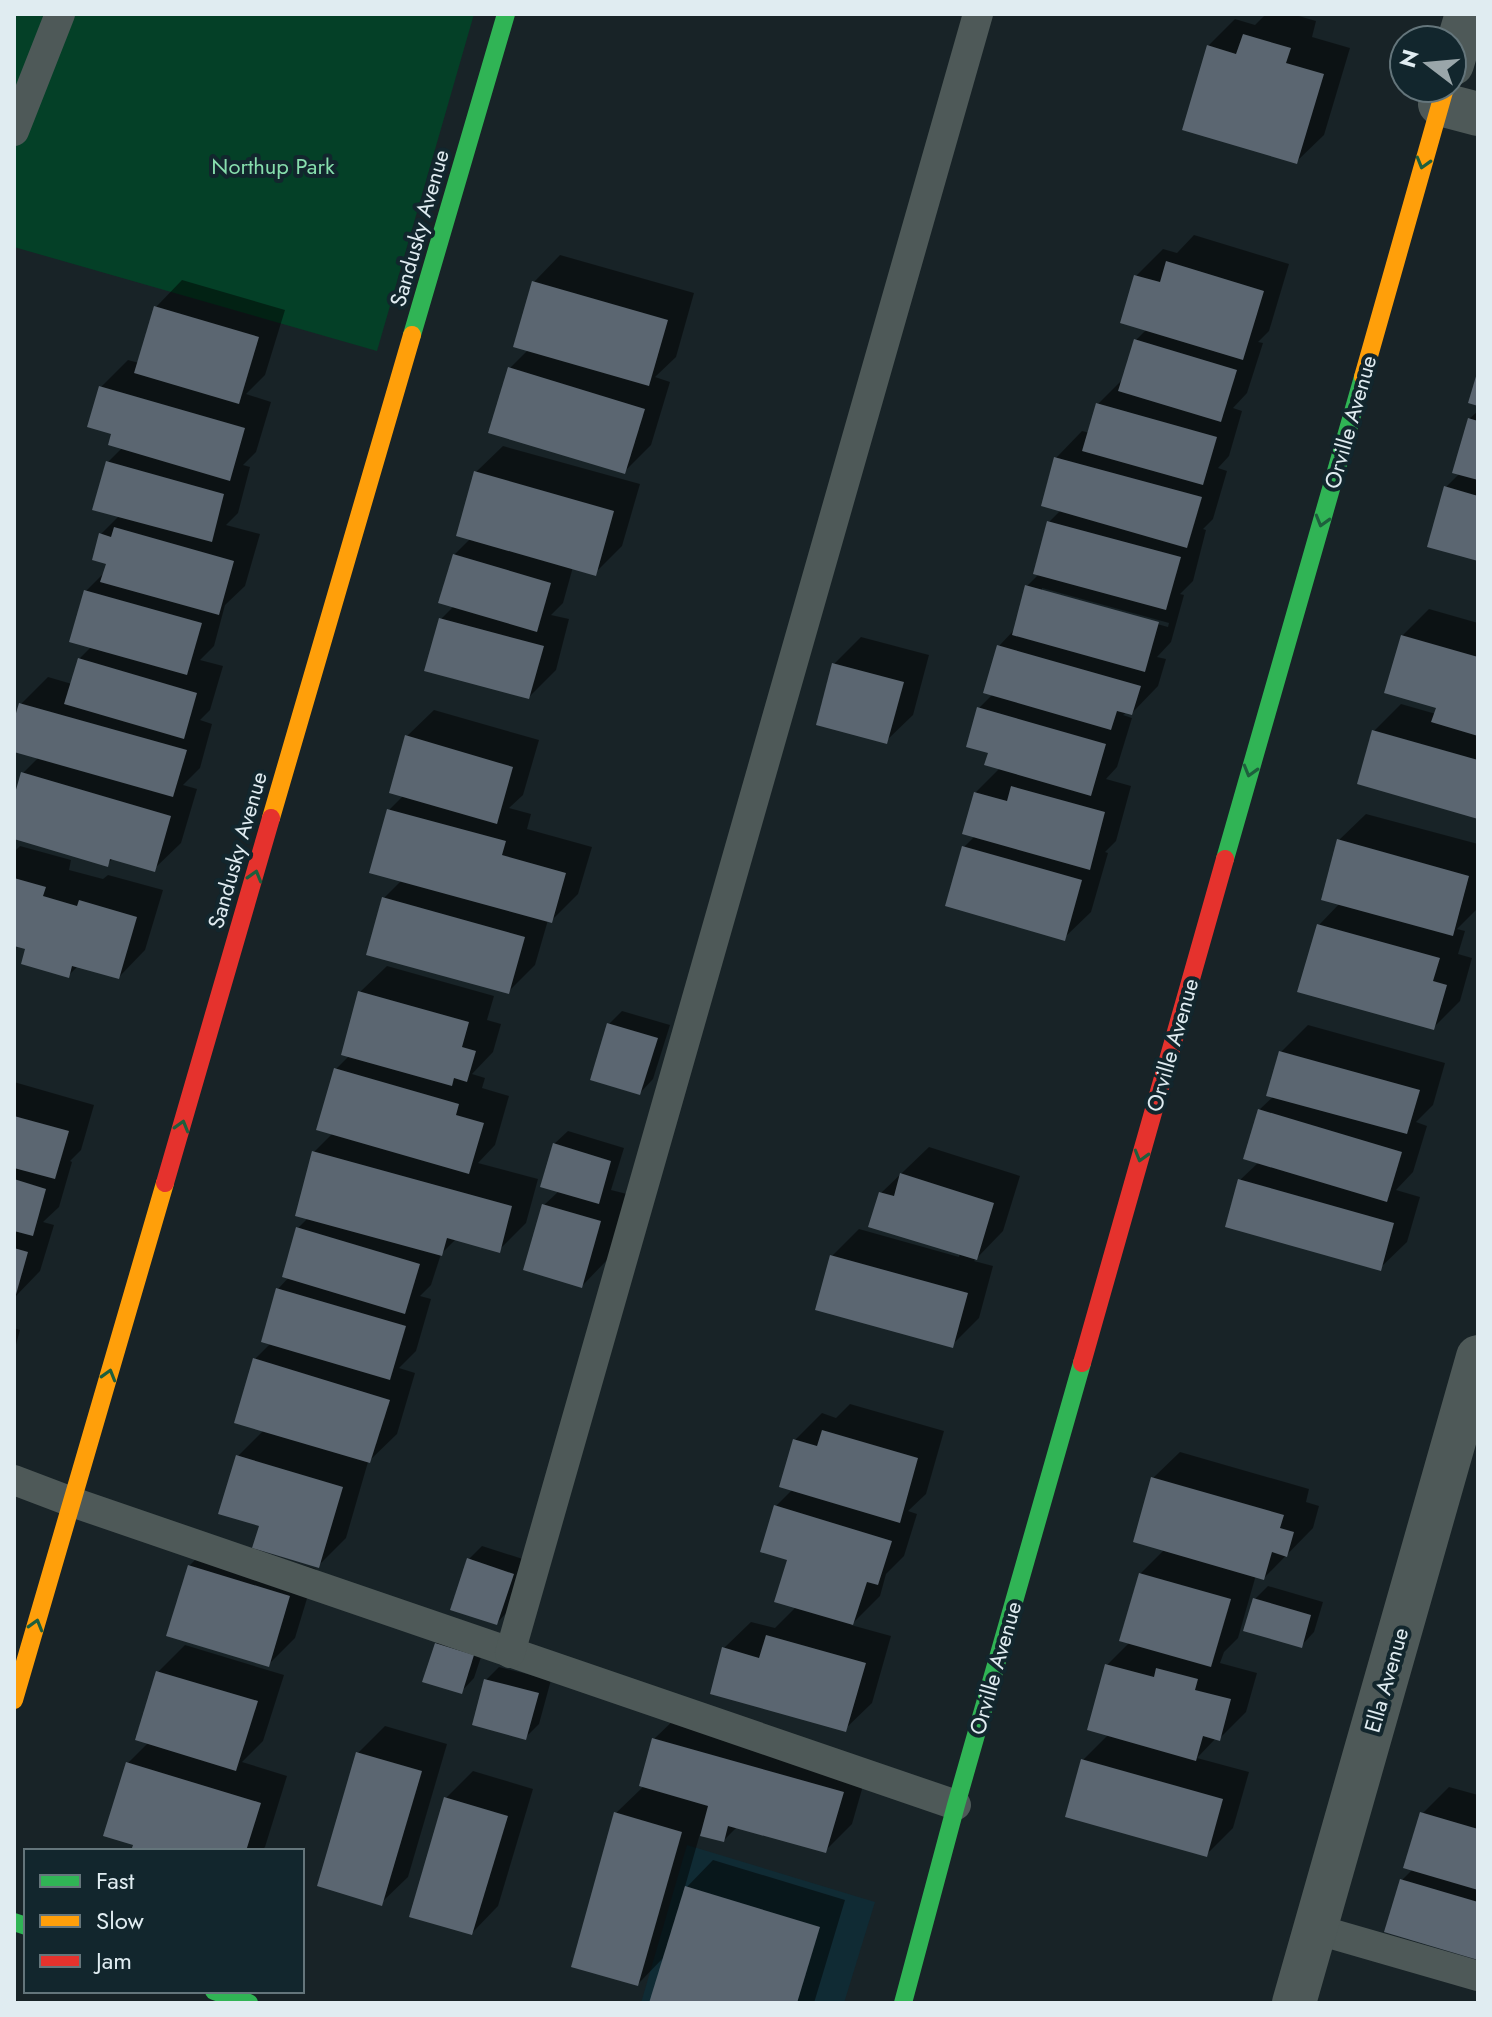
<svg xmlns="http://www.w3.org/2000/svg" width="1492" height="2017" viewBox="0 0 1492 2017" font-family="Jost,sans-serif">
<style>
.built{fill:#102b34}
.green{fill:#044027}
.shadow{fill:#0007;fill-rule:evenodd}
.building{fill:#5b6671}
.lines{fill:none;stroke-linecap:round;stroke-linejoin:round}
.lane{stroke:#4e5958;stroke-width:30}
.street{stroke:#4e5958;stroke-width:44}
.fast{stroke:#30b455;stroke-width:18}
.slow{stroke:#ff9f0a;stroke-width:18}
.jam{stroke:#e5322d;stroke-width:18}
.oneway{stroke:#1e5f3d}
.labels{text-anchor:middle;stroke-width:8;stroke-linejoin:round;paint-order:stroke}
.park-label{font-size:22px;fill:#87dead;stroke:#12262d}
.street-label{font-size:22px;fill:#e0ecf1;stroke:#12262d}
</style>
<rect width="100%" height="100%" fill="#182327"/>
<path class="built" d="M687 1845 875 1902 844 2003H641Z"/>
<path class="green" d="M14 14H474L377 351 14 247Z"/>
<g class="shadow">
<path d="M1266 14H1292L1316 21 1312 37 1350 48 1324 135 1297 161 1208 46 1235 19 1255 25Z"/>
<path d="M1194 235 1289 264 1269 331 1258 342 1263 343 1247 393 1233 408 1242 411 1229 456 1218 468 1227 471 1213 519 1203 529 1206 530 1193 581 1180 594 1184 595 1171 642 1157 657 1166 659 1158 686 1132 713 1127 712 1123 715 1132 718 1117 767 1106 779 1131 786 1116 841 1105 852 1108 853 1091 912 1064 938 964 847 975 836V793L1000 768 990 752 979 708 993 694 999 646 1015 629 1027 586 1039 574 1049 522 1061 510 1056 458 1082 431 1090 433 1098 404 1125 377 1136 340 1147 329 1136 276 1163 249 1177 253ZM1042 588 1169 623 1168 627 1042 592Z"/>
<path d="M560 255 694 293 676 357 655 377 670 382 651 445 624 472 510 368 529 349 534 282Z"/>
<path d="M182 280 285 310 265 375 246 394 271 402 256 452 243 465 250 467 238 513 226 525 260 534 245 586 225 605 214 646 200 660 223 666 210 710 200 720 212 724 200 768 183 785 197 789 181 843 154 869 114 858 107 864 14 837V804L23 773 39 757 14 750V727L21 704 48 677 72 684 79 659 92 646 86 591 106 571 108 563 101 534 120 515 108 462 123 447 113 433 101 387 128 360 139 363 156 307Z"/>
<path d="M1478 411V559L1446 487 1460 473 1469 419Z"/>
<path d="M503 446 640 484 622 546 595 573 573 567 563 603 551 615 569 619 556 670 529 697 441 619 454 606V555L471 538 476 472Z"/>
<path d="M1429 609 1478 623V817L1374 731 1401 704 1436 714 1439 707 1402 636Z"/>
<path d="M861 637 929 655 913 715 886 741 834 664Z"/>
<path d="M434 710 539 740 523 795 509 808 531 814 527 829 592 847 578 894 551 921 548 920 535 965 508 992 384 898 402 880 389 810 404 795 407 736Z"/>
<path d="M1366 814 1478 844V908L1457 929 1465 931 1458 954 1472 958 1460 1001 1433 1028 1319 925 1340 903 1339 840Z"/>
<path d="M20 846 71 860 69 870 103 879 108 875 163 890 145 950 119 977 78 966 68 976 27 948 14 944V852Z"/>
<path d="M387 966 494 996 487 1020 501 1024 493 1052 472 1074 485 1078 482 1088 509 1096 495 1145 478 1163 538 1179 526 1223 499 1250 456 1239 441 1254 431 1285 420 1296 431 1299 416 1351 399 1368 415 1373 397 1434 368 1462 346 1538 319 1565 261 1525 238 1456 264 1430 255 1359 271 1343 278 1289 289 1277 298 1228 309 1217 314 1152 333 1133 336 1069 349 1056 360 992Z"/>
<path d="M622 1011 670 1025 653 1079 640 1093 609 1024Z"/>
<path d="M1308 1025 1445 1063 1433 1105 1416 1122 1427 1126 1413 1172 1396 1190 1420 1197 1407 1242 1380 1268 1240 1180 1259 1162V1110L1274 1096 1281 1052Z"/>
<path d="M14 1082 94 1105 81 1150 70 1161 72 1162 59 1207 43 1222 54 1225 40 1271 14 1298Z"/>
<path d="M568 1131 624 1148 611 1190 627 1194 608 1259 582 1286 544 1205 559 1191 554 1144Z"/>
<path d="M929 1147 1020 1176 1003 1231 974 1261 993 1266 979 1318 952 1345 832 1256 859 1229 959 1257 960 1253 881 1193Z"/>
<path d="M14 1328 20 1330 14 1352Z"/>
<path d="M850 1404 944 1431 926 1494 908 1511 917 1514 904 1556 886 1574 880 1596 851 1625 891 1636 872 1703 845 1729 724 1648 751 1622 775 1628 797 1606 790 1558 776 1506 793 1489 795 1440 822 1413 836 1418Z"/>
<path d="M1180 1452 1309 1489 1306 1502 1319 1506 1313 1528 1264 1578 1256 1575 1238 1638 1224 1652 1220 1663 1257 1673 1246 1712 1219 1739 1216 1738 1197 1758 1249 1772 1233 1828 1206 1855 1083 1760 1109 1734 1107 1665 1130 1642 1140 1574 1165 1549 1153 1478Z"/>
<path d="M216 1539 316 1569 295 1638 268 1665 189 1566Z"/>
<path d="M482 1546 526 1560 510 1609 497 1623 469 1559Z"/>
<path d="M1268 1586 1323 1602 1314 1632 1301 1646 1255 1599Z"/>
<path d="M450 1630 486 1642 474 1678 461 1692 436 1644Z"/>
<path d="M185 1645 284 1675 263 1741 242 1762 287 1776 265 1847 261 1851H133L136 1844 128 1763 149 1742 158 1672Z"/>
<path d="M499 1667 551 1680 539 1724 526 1737 486 1680Z"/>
<path d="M681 1713 869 1765 852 1824 825 1851 737 1827 724 1840 700 1834 684 1890 713 1860 845 1900 814 2003H651L665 1956 638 1984 616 1813 644 1786 654 1739Z"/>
<path d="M385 1726 447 1744 408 1877 381 1903 358 1753Z"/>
<path d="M473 1771 533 1789 498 1906 472 1933 446 1798Z"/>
<path d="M1449 1787 1478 1795V1958L1402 1880 1413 1869 1422 1814Z"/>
</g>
<g class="building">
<path d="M1243 34 1291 48 1286 63 1324 74 1297 164 1182 130 1207 45 1236 54Z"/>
<path d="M1166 261 1264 291 1243 360 1120 323 1134 275 1160 282Z"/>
<path d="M532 281 668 320 649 386 513 347Z"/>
<path d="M154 306 259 337 239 404 134 373Z"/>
<path d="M1134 339 1237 370 1221 422 1118 391Z"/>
<path d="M508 367 645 409 625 474 488 433Z"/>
<path d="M1477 373H1478V406L1468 403Z"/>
<path d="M99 386 245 428 230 481 108 445 111 434 87 427Z"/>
<path d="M1096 403 1217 437 1203 485 1082 451Z"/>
<path d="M1468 418 1478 421V480L1452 473Z"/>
<path d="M1054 457 1202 497 1187 548 1041 506Z"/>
<path d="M106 461 224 494 212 542 92 510Z"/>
<path d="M474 471 614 511 596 576 456 536Z"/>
<path d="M1444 486 1478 496V561L1427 547Z"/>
<path d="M1047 521 1181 557 1166 610 1033 574Z"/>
<path d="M114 527 234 561 219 615 100 582 106 564 92 560 99 533 111 537Z"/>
<path d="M453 554 551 583 537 632 438 603Z"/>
<path d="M1025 585 1159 622 1145 672 1012 635Z"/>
<path d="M84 590 202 623 187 675 69 642Z"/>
<path d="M439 618 544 646 529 699 424 671Z"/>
<path d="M1401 635 1478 657V736L1431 722 1436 708 1384 693Z"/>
<path d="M997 645 1141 686 1132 715 1117 711 1111 730 983 693Z"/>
<path d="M78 658 197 693 184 739 64 704Z"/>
<path d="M832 663 904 682 887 744 816 725Z"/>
<path d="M19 703 187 750 173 797 14 752V720Z"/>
<path d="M977 707 1106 744 1091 796 984 765 988 753 966 747Z"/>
<path d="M1372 730 1478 760V819L1357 784Z"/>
<path d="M405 735 513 767 497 824 389 793Z"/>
<path d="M21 772 171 816 155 872 110 859 108 867 14 839V797Z"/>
<path d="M1011 786 1105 812 1090 870 962 834 974 792 1007 801Z"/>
<path d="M387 809 506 841 502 855 566 873 552 923 369 873Z"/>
<path d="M1337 839 1469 876 1453 936 1321 900Z"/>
<path d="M962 846 1082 880 1065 941 945 906Z"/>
<path d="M14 878 46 887 43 896 77 906 79 900 137 917 119 979 72 966 69 978 21 964 25 949 14 946Z"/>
<path d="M382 897 525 937 509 994 366 955Z"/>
<path d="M1317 924 1440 958 1433 981 1447 985 1434 1030 1297 992Z"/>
<path d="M358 991 469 1022 462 1047 476 1051 467 1082 454 1078 452 1086 341 1055Z"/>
<path d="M607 1023 658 1038 640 1095 590 1080Z"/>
<path d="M1279 1051 1420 1090 1407 1134 1266 1096Z"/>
<path d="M334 1068 459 1104 456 1115 484 1123 469 1174 316 1130Z"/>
<path d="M1258 1109 1402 1152 1387 1202 1243 1159Z"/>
<path d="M14 1116 69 1131 55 1179 14 1168Z"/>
<path d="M553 1143 611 1161 599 1204 540 1187Z"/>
<path d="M312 1151 512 1206 500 1253 447 1238 442 1256 295 1216Z"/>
<path d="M900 1173 994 1203 977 1260 868 1227 879 1192 894 1196Z"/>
<path d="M14 1179 46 1189 33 1236 14 1231Z"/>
<path d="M1238 1179 1394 1223 1381 1271 1225 1227Z"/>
<path d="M542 1204 601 1221 582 1288 523 1270Z"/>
<path d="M296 1227 420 1264 405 1314 282 1277Z"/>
<path d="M14 1248 28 1252 15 1298H14Z"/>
<path d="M830 1255 968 1293 953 1348 815 1310Z"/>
<path d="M276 1288 406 1326 390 1380 261 1342Z"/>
<path d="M253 1358 390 1400 370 1463 234 1423Z"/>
<path d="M822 1430 918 1458 900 1523 779 1487 793 1439 817 1446Z"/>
<path d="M236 1455 343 1487 319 1568 252 1548 259 1526 218 1514Z"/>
<path d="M1151 1477 1284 1515 1280 1528 1294 1532 1287 1557 1272 1552 1264 1580 1133 1542Z"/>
<path d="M774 1505 892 1541 878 1585 867 1582 853 1625 774 1602 787 1560 760 1552Z"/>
<path d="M467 1558 514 1574 497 1625 450 1610Z"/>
<path d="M188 1565 290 1596 269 1667 166 1636Z"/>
<path d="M1139 1573 1231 1599 1211 1667 1119 1641Z"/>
<path d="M1253 1598 1311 1615 1302 1648 1243 1631Z"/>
<path d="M766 1635 866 1663 846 1732 710 1694 722 1647 759 1658Z"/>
<path d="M435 1643 474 1655 462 1694 422 1682Z"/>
<path d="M1105 1664 1154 1677 1156 1668 1198 1679 1195 1690 1231 1699 1220 1741 1203 1736 1196 1761 1087 1730Z"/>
<path d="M156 1671 258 1701 236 1771 135 1740Z"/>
<path d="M484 1679 539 1693 526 1740 472 1725Z"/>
<path d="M652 1738 844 1792 826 1853 728 1826 724 1842 700 1836 708 1806 639 1786Z"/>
<path d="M356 1752 422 1771 382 1906 317 1886Z"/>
<path d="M1081 1759 1223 1799 1207 1857 1065 1817Z"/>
<path d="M126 1762 261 1803 246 1851H131L133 1845 103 1836Z"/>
<path d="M444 1797 508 1816 472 1935 409 1917Z"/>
<path d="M614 1812 682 1832 638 1986 571 1967Z"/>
<path d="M1420 1812 1478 1829V1890L1403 1868Z"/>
<path d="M1400 1879 1478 1902V1960L1384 1932Z"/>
<path d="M685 1886 820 1927 797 2003H649Z"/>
</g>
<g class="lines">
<g class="lane">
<path d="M14 131 60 14"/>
<path d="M14 1480 72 1502 956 1805"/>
<path d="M510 1653 978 14"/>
<path d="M1315 1929 1478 1976"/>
</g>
<g class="street">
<path d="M1452 64 1467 14"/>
<path d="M1440 104 1478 114"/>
<path d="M1294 2003 1478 1357"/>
</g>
<g class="fast">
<path d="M412 335 506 14"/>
<path d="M1225 859 1363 377"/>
<path d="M14 1922 26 1926"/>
<path d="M214 1991 249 2003"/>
<path d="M903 2003 956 1805 1082 1363"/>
</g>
<g class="slow">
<path d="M1363 377 1445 88"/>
<path d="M271 818 412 335"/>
<path d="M14 1700 165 1183"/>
</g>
<g class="jam">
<path d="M165 1183 271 818"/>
<path d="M1082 1363 1225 859"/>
</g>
</g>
<defs><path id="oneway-chevron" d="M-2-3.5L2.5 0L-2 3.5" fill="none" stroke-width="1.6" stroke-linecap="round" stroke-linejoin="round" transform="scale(2)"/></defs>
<g class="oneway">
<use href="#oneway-chevron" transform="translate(1423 163) rotate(106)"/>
<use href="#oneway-chevron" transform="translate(1322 521) rotate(106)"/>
<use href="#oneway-chevron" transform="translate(1250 771) rotate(106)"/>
<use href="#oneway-chevron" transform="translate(255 876) rotate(-74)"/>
<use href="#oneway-chevron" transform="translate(182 1126) rotate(-74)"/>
<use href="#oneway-chevron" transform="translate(1141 1156) rotate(106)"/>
<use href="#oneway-chevron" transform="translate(109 1375) rotate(-74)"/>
<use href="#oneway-chevron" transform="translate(36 1625) rotate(-74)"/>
</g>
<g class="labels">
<g class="park-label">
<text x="273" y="174">Northup Park</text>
</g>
<g class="street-label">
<text transform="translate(419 228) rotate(-74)" y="8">Sandusky Avenue</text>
<text transform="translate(1350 422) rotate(-74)" y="8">Orville Avenue</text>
<text transform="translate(237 850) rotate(-74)" y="8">Sandusky Avenue</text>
<text transform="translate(1172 1045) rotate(-74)" y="8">Orville Avenue</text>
<text transform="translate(995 1668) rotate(-74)" y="8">Orville Avenue</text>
<text transform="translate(1386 1680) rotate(-74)" y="8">Ella Avenue</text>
</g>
</g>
<rect width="1492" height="2017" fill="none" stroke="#e0ecf1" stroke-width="32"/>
<rect x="24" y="1849" width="280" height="144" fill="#12262d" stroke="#64757b" stroke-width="2"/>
<rect x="40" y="1875" width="40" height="12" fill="#30b455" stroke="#64757b" stroke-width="2"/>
<text x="96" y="1889" font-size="24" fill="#e0ecf1">Fast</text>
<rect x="40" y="1915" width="40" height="12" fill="#ff9f0a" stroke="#64757b" stroke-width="2"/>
<text x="96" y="1929" font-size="24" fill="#e0ecf1">Slow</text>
<rect x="40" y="1955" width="40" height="12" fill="#e5322d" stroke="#64757b" stroke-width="2"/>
<text x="96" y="1969" font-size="24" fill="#e0ecf1">Jam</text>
<g transform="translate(1428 64) rotate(286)"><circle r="38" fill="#12262d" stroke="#64757b" stroke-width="2"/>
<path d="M0-6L14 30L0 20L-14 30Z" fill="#9aa6aa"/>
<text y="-12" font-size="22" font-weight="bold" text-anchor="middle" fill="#e0ecf1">N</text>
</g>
</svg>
